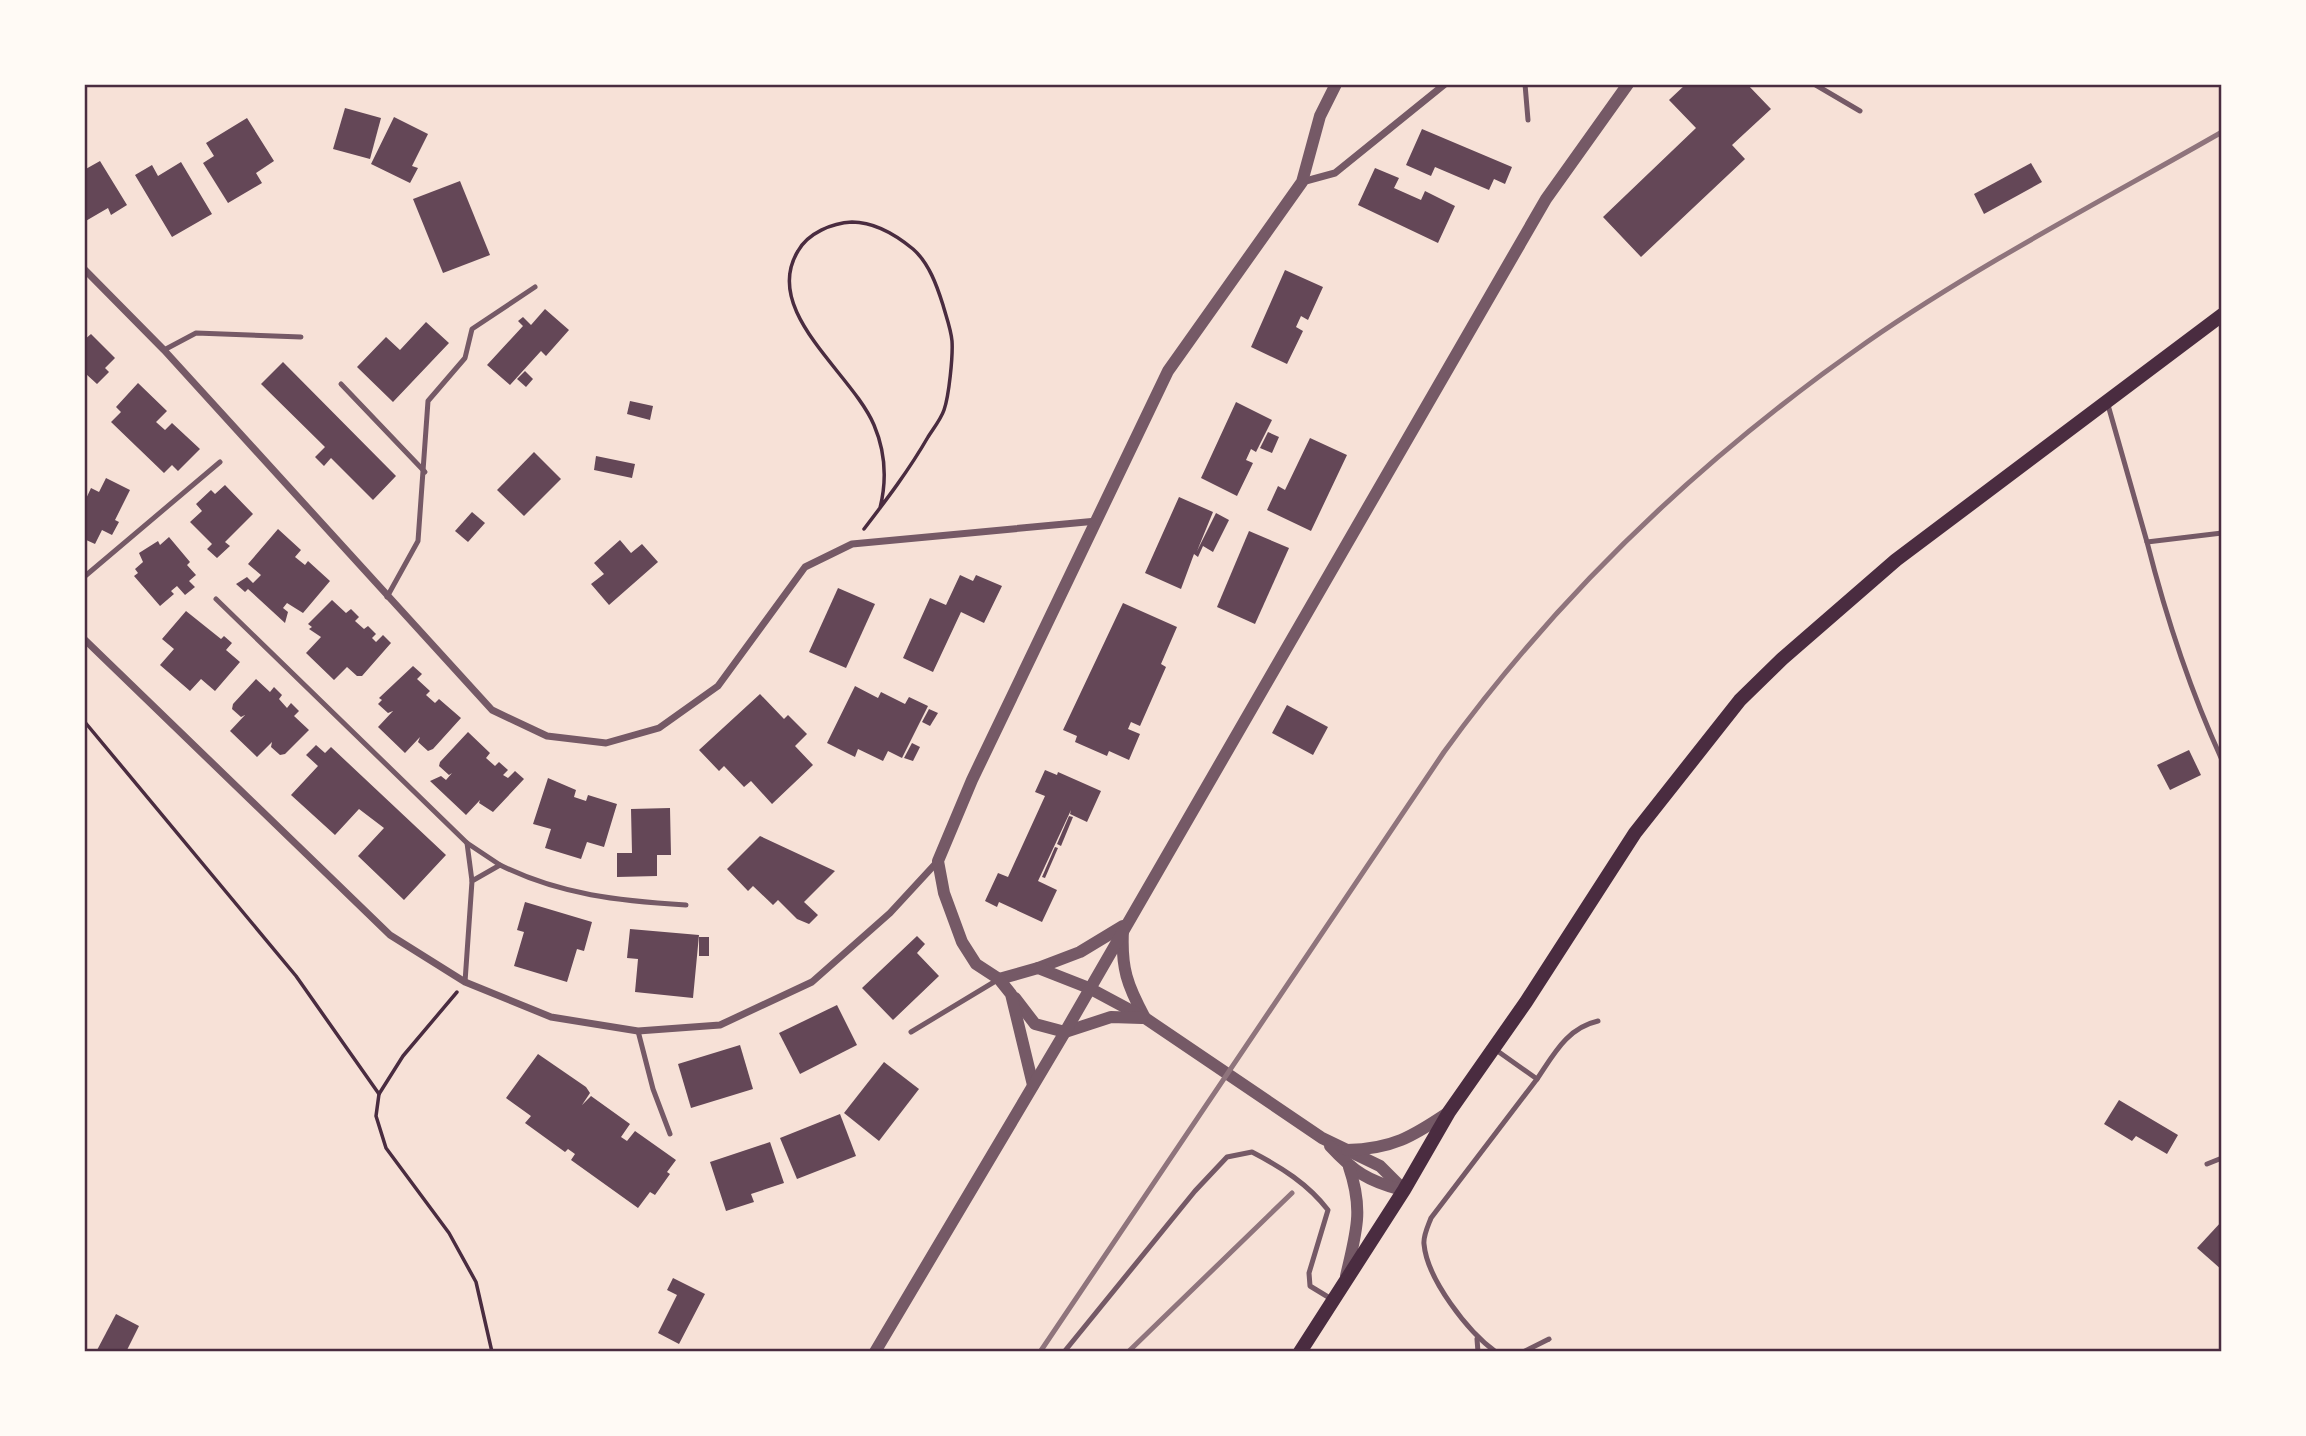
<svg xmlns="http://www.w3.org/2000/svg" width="2306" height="1436" viewBox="0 0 2306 1436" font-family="Arial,sans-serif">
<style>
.building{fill:#644757}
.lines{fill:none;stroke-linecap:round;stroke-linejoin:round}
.path{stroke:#4a2c40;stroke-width:3.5}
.service{stroke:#755966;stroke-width:5}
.minor{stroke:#755966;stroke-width:7}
.tertiary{stroke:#755966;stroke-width:12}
.secondary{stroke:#4a2c40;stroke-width:14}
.rail{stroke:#8f747c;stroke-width:5}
.neatline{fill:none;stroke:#4a2c40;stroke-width:2.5}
</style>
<rect width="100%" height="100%" fill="#f7e1d7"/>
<g class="building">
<path d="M1686 84H1747L1771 109 1732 145 1745 159 1641 257 1603 217 1696 128 1669 100Z"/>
<path d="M345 108 381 118 370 159 333 149Z"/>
<path d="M394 117 428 134 412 166 418 168 410 183 371 164Z"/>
<path d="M247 118 274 161 256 173 262 183 228 203 203 163 214 156 206 143Z"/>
<path d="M1422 129 1512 167 1505 184 1494 179 1489 190 1435 167 1431 176 1406 165Z"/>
<path d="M100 161 127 205 111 215 108 208 84 222V170Z"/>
<path d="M181 162 212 214 172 237 135 175 152 165 158 176Z"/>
<path d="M2031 163 2042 182 1984 214 1974 194Z"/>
<path d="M1375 168 1399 178 1394 188 1421 200 1425 191 1455 206 1438 243 1358 205Z"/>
<path d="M460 181 490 255 443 273 413 199Z"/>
<path d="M1285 270 1323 287 1308 320 1301 316 1296 327 1303 331 1287 364 1251 347Z"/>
<path d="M545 309 569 330 546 356 541 351 510 385 487 365 523 326 518 321 523 317 531 325Z"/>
<path d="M426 322 449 343 393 402 357 367 386 337 400 350Z"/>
<path d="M91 334 115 358 105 368 109 372 97 384 86 374 84 376V340Z"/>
<path d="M283 362 396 476 373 500 331 458 324 466 315 457 325 447 261 384Z"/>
<path d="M525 371 533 379 526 387 517 379Z"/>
<path d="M138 383 167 411 156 422 165 430 172 423 200 449 178 471 172 465 164 473 111 422 121 412 116 407Z"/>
<path d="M630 401 653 406 650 420 627 414Z"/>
<path d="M1236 402 1272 420 1256 452 1251 449 1246 460 1253 463 1237 496 1201 478Z"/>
<path d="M1268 432 1279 437 1272 453 1260 448Z"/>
<path d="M1310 438 1347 455 1311 531 1267 510 1278 486 1285 490Z"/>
<path d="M534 452 561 479 524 516 497 490Z"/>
<path d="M596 456 635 464 632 478 594 470Z"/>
<path d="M106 478 130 490 115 520 119 522 112 535 102 530 95 544 84 539V503L91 488 99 492Z"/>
<path d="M225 485 253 514 225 542 230 546 217 558 207 549 212 544 190 522 202 511 196 504 211 490 215 494Z"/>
<path d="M1179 497 1213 512 1197 551 1216 513 1229 520 1213 552 1203 546 1198 557 1194 554 1181 589 1145 573Z"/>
<path d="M472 512 485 523 468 542 455 531Z"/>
<path d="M278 529 301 550 295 557 305 565 308 561 330 581 303 613 287 603 283 608 288 612 285 623 248 589 245 592 236 584 247 577 253 583 261 575 248 564Z"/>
<path d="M1249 531 1289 548 1255 624 1217 607Z"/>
<path d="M169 537 190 562 187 565 196 575 189 581 195 587 185 595 177 586 171 591 174 594 160 606 134 576 138 573 135 569 143 562 139 553 158 541 160 545Z"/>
<path d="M620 540 631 553 642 544 658 562 609 605 591 584 604 574 594 563Z"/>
<path d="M960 575 973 581 976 575 1002 586 984 623 961 612 933 672 903 658 930 598 946 605Z"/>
<path d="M838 588 875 604 846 668 809 652Z"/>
<path d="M332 600 346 613 351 609 359 617 355 621 364 629 368 626 376 634 372 638 376 642 383 635 391 643 362 676H357L347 667 334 680 306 653 321 637 309 629 312 627 308 624Z"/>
<path d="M1123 603 1177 627 1161 664 1166 667 1140 726 1131 722 1128 729 1140 734 1129 760 1109 751 1107 756 1075 742 1077 736 1063 730Z"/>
<path d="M186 611 221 639 224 636 232 643 226 650 240 662 215 691 201 679 190 691 160 665 174 649 162 639Z"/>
<path d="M413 666 422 674 417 679 430 691 426 695 435 703 439 699 461 718 433 749 428 751 418 742 420 737 405 753 378 727 393 711 388 713 378 704 382 700 379 698Z"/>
<path d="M256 679 270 692 274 687 282 695 279 699 287 708 291 703 299 711 294 716 309 730 285 754 280 755 271 747 272 742 257 757 230 731 245 715 241 717 232 709 233 704Z"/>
<path d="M855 686 878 698 881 692 905 704 909 697 928 706 902 758 888 751 883 761 858 749 855 757 827 743Z"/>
<path d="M760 694 784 719 788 715 807 734 795 746 813 765 772 804 751 781 744 787 724 766 719 771 699 750Z"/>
<path d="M1287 705 1328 727 1313 755 1272 733Z"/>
<path d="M929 709 938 713 930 726 922 722Z"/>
<path d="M468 732 490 753 486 758 495 766 499 762 508 770 503 775 508 778 515 771 524 779 493 812 479 803 480 800 466 815 430 781 441 776 446 780 452 773 449 775 439 766 440 762Z"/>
<path d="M912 743 920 747 913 761 904 758Z"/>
<path d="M316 745 325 753 331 747 446 855 404 900 358 856 384 828 359 809 335 835 291 795 318 766 306 755Z"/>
<path d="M2189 750 2201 775 2170 790 2157 765Z"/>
<path d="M1045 770 1057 775 1058 772 1101 791 1087 822 1070 814 1071 810 1038 881 1057 890 1042 922 999 902 997 907 985 901 998 873 1008 877 1045 796 1035 792Z"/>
<path d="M548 778 576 790 574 797 586 801 588 795 617 804 604 847 587 842 581 859 545 848 551 829 533 824Z"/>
<path d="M670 808 671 855H657V876L617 877V853H632L631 809Z"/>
<path d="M1069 816 1073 817 1061 846 1057 844Z"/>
<path d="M760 836 835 871 804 902 818 915 809 924 797 919 778 900 773 905 753 886 748 891 727 869Z"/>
<path d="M1055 847 1058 848 1045 878 1042 877Z"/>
<path d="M525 902 592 922 584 951 577 949 567 982 514 966 524 932 517 930Z"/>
<path d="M630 929 699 935 693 998 635 992 638 959 627 958Z"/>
<path d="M917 936 925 944 917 953 939 976 893 1020 862 988Z"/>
<rect x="699" y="937" width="10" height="19"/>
<path d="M837 1005 857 1045 800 1074 779 1033Z"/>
<path d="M740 1045 753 1089 691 1108 678 1064Z"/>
<path d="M538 1054 586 1087 590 1093 582 1105 591 1096 630 1124 621 1137 627 1141 635 1131 676 1160 667 1172 670 1174 655 1195 650 1192 638 1208 571 1160 575 1154 568 1149 565 1152 525 1123 531 1116 506 1098Z"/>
<path d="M884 1062 919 1089 879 1141 844 1113Z"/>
<path d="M2119 1100 2178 1135 2167 1154 2136 1136 2132 1141 2104 1124Z"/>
<path d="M840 1114 856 1156 797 1179 780 1138Z"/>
<path d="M770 1142 784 1183 751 1194 754 1202 726 1211 710 1162Z"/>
<path d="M2222 1221V1270L2197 1248Z"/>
<path d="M673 1278 705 1294 679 1344 658 1333 677 1295 667 1290Z"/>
<path d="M116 1314 139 1326 126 1352H96Z"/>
</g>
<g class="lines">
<g class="path">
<path d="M864 529C887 499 909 470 928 437 933 429 941 419 944 410 949 396 953 356 952 341 951 329 946 316 943 305 937 286 929 263 913 249 896 235 874 222 852 222 832 223 808 233 798 251 761 311 852 373 874 425 885 451 887 480 880 508"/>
<path d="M84 721 296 976 379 1094"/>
<path d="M457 992 403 1056 379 1094 376 1116 386 1148 449 1233 476 1282 492 1352"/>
</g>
<g class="service">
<path d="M1525 84 1528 120"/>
<path d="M1814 84 1860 111"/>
<path d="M164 350 196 333 301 337"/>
<path d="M341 384 425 472"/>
<path d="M2108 405 2147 542 2222 533"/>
<path d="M2147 542C2166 617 2190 690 2222 760"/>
<path d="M84 577 220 462"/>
<path d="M387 597 418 541 428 401 465 358 472 329 535 287"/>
<path d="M216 599 467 843 472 881"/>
<path d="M467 843 500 865"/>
<path d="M465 982 472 881 500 865C560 895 620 901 686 905"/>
<path d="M638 1031 653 1089 670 1134"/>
<path d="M911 1032 999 979"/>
<path d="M1496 1050 1537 1079 1431 1218C1428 1226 1423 1236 1424 1244 1427 1279 1468 1332 1496 1352"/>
<path d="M1537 1079C1554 1054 1567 1028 1598 1021"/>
<path d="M2207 1164 2222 1158"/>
<path d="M1477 1339 1478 1352"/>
<path d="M1064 1352 1195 1191 1227 1157 1252 1152C1281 1167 1308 1184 1328 1210L1309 1273 1310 1286 1333 1300"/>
<path d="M1523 1352 1549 1339"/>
</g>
<g class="minor">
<path d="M1302 182 1335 173 1445 84"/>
<path d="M84 269 164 350 492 710 547 736 606 743 659 728 718 686 805 567 852 544 1097 521"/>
<path d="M84 639 390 935 465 982 551 1017 638 1031 720 1025 812 982 890 913 938 861"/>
</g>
<g class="tertiary">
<path d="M1123 930C1121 968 1127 985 1145 1018"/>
<path d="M1038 968 1080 952 1123 926"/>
<path d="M999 979 1038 968 1089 988 1145 1018 1322 1138 1380 1166 1404 1190"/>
<path d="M1015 998 1035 1024 1065 1032 1111 1017 1142 1018"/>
<path d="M1033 1085 1011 994 999 979 976 964 962 942 944 893 938 861 972 780 1168 371 1302 182 1320 116 1336 84"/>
<path d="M1330 1146C1354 1172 1368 1181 1402 1190"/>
<path d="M1347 1150C1392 1149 1412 1137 1449 1112"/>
<path d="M1346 1276C1356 1232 1364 1211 1349 1167"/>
<path d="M875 1352 1065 1032 1546 199 1628 84"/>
</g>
<path class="secondary" d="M1300 1352 1404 1190 1449 1112 1526 1002 1635 833 1740 700 1782 659 1896 560 2222 315"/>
<g class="rail">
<path d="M1040 1352 1444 752C1561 591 1704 456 1867 342 1978 265 2105 199 2222 132"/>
<path d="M1128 1352 1292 1193"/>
</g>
</g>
<rect width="2306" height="1436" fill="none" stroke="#fffaf5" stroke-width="172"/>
<rect x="86" y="86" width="2134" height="1264" class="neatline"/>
</svg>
